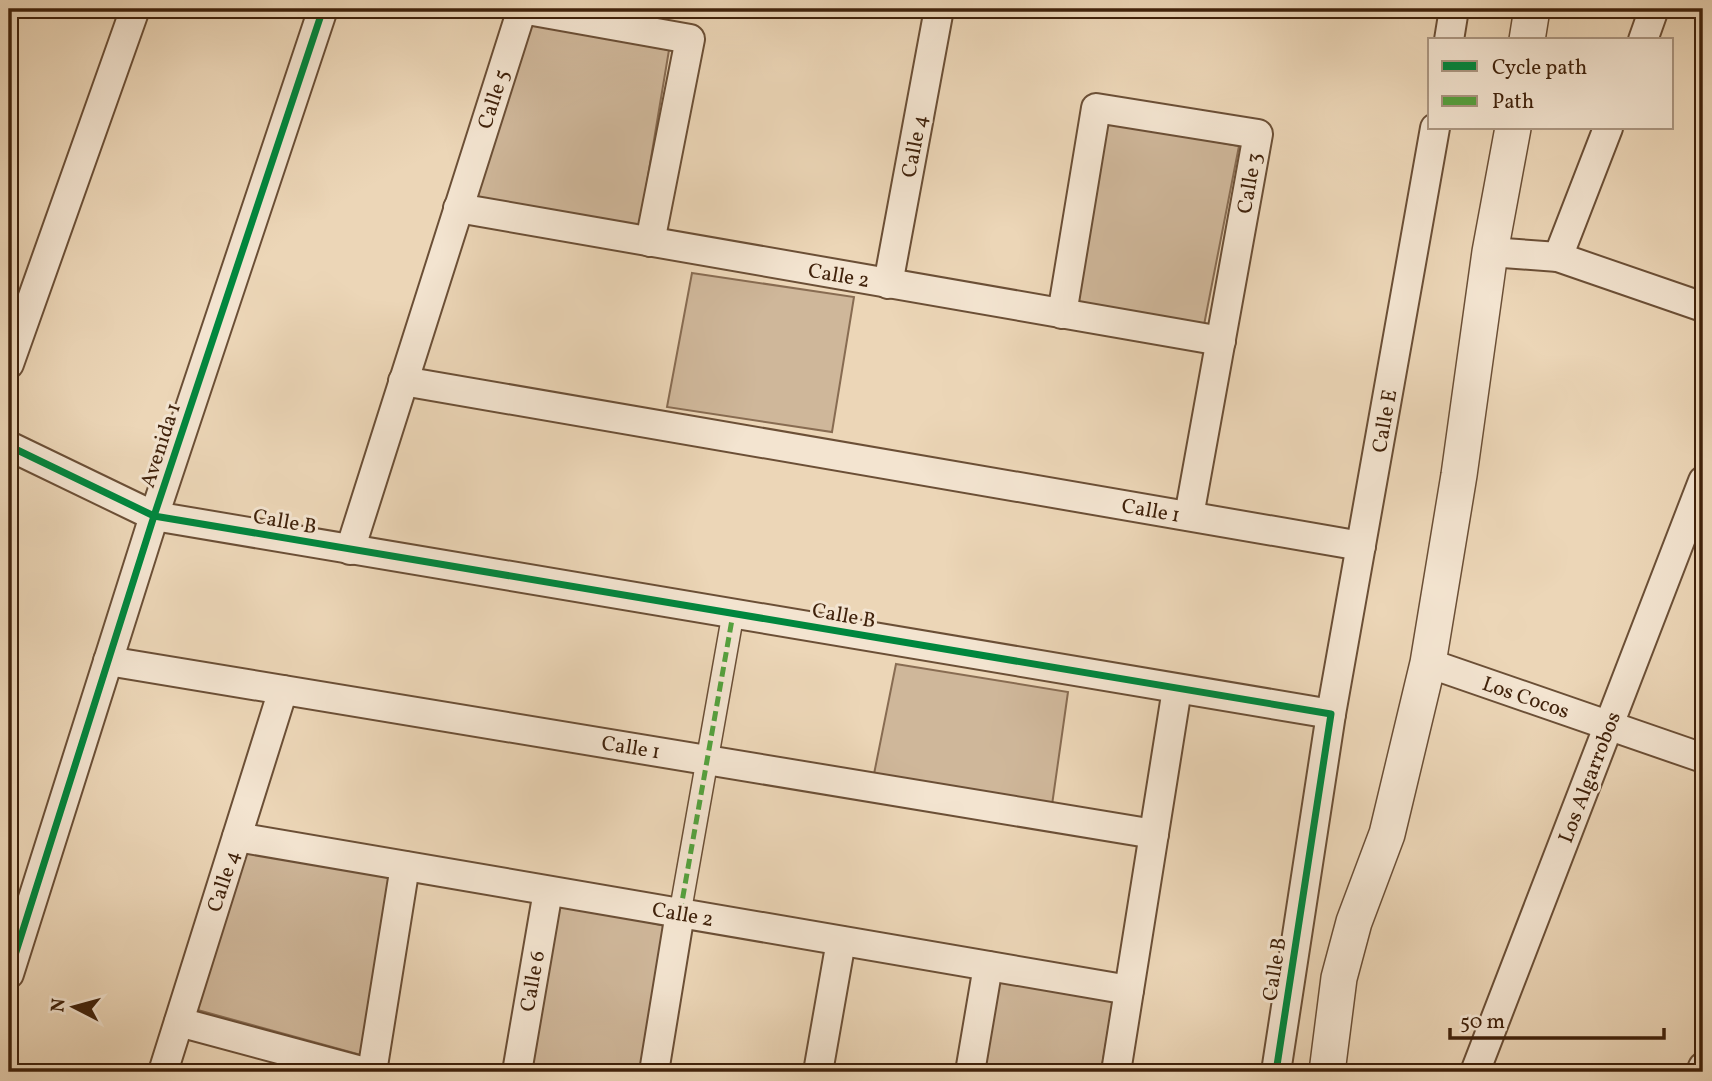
<svg xmlns="http://www.w3.org/2000/svg" width="1712" height="1081" viewBox="0 0 1712 1081" font-family="Vollkorn,serif">
<style>
.green{fill:#cfb79a;stroke:#886c52;stroke-width:2}
.lines{fill:none;stroke-linecap:round;stroke-linejoin:round}
.pedestrian-casing{stroke:#6b4f36;stroke-width:24}
.minor-casing{stroke:#6b4f36;stroke-width:32}
.tertiary-casing{stroke:#6b4f36;stroke-width:38}
.pedestrian{stroke:#f3e4d0;stroke-width:21}
.minor{stroke:#f3e4d0;stroke-width:28}
.tertiary{stroke:#f3e4d0;stroke-width:35}
.quiet{stroke:#54a23e;stroke-width:5;stroke-dasharray:10 5;stroke-linecap:butt}
.cycleway-casing{stroke:#f3e4d0;stroke-width:11}
.cycleway{stroke:#00873e;stroke-width:7}
.labels{text-anchor:middle;stroke-width:6;stroke-linejoin:round;paint-order:stroke}
.street-label{font-size:21px;fill:#40220b;stroke:#f3e4d0}
</style>
<rect width="100%" height="100%" fill="#ecd6b7"/>
<filter id="stains"><feTurbulence type="fractalNoise" baseFrequency=".00286" numOctaves="4"/><feColorMatrix values="0 0 0 0 .2 0 0 0 0 .09 0 0 0 0 .02 0 0 0 .5 -.17"/></filter>
<radialGradient id="worn" r=".72"><stop offset=".6" stop-color="#630" stop-opacity="0"/><stop offset="1" stop-color="#630" stop-opacity=".3"/></radialGradient>
<g class="green">
<path d="M529 23 669 50 639 230 476 200Z"/>
<path d="M1107 122 1239 146 1204 325 1077 302Z"/>
<path d="M692 273 854 297 832 432 667 407Z"/>
<path d="M896 664 1068 692 1052 805 874 774Z"/>
<path d="M245 850 390 877 361 1055 194 1009Z"/>
<path d="M557 902 670 927 646 1072H527Z"/>
<path d="M993 981 1113 1001 1101 1072H979Z"/>
</g>
<g class="lines">
<defs>
<path id="pedestrian" d="M680 913 733 614"/>
<g id="minor">
<path d="M1449 40 1454 9"/>
<path d="M1643 40 1654 9"/>
<path d="M458 208 1221 341"/>
<path d="M1490 252 1558 257 1703 307"/>
<path d="M1558 257 1608 128"/>
<path d="M888 284 939 9"/>
<path d="M1062 314 1096 108 1258 134 1189 516"/>
<path d="M9 364 135 9"/>
<path d="M403 381 1361 546"/>
<path d="M9 446 154 516 1331 714 1276 1072"/>
<path d="M350 550 522 9 690 39 650 242"/>
<path d="M108 661 1154 834"/>
<path d="M1428 663 1703 758"/>
<path d="M1331 714 1435 128"/>
<path d="M237 837 1129 990"/>
<path d="M9 974 154 516 323 9"/>
<path d="M179 1022 365 1072"/>
<path d="M163 1072 283 690"/>
<path d="M372 1072 405 866"/>
<path d="M517 1072 548 891"/>
<path d="M654 1072 680 913"/>
<path d="M818 1072 841 941"/>
<path d="M970 1072 988 966"/>
<path d="M1116 1072 1177 689"/>
<path d="M1475 1072 1703 481"/>
<path d="M1701 1072 1703 1067"/>
</g>
<g id="tertiary">
<path d="M1527 40 1532 9"/>
<path d="M1327 1072 1339 978 1354 922 1387 834 1428 663 1459 475 1490 252 1513 128"/>
</g>
</defs>
<use href="#pedestrian" class="pedestrian-casing"/>
<use href="#minor" class="minor-casing"/>
<use href="#tertiary" class="tertiary-casing"/>
<use href="#pedestrian" class="pedestrian"/>
<use href="#minor" class="minor"/>
<use href="#tertiary" class="tertiary"/>
<path class="quiet" d="M680 913 733 614"/>
<defs>
<g id="cycleway">
<path d="M9 446 154 516 1331 714 1276 1072"/>
<path d="M9 974 154 516 323 9"/>
</g>
</defs>
<use href="#cycleway" class="cycleway-casing"/>
<use href="#cycleway" class="cycleway"/>
</g>
<g class="labels">
<g class="street-label">
<text transform="translate(493 99) rotate(-72)" y="7">Calle 5</text>
<text transform="translate(914 146) rotate(-79)" y="7">Calle 4</text>
<text transform="translate(1249 183) rotate(-80)" y="7">Calle 3</text>
<text transform="translate(839 275) rotate(10)" y="7">Calle 2</text>
<text transform="translate(1384 421) rotate(-80)" y="7">Calle E</text>
<text transform="translate(160 445) rotate(-72)" y="7">Avenida 1</text>
<text transform="translate(1151 510) rotate(10)" y="7">Calle 1</text>
<text transform="translate(285 521) rotate(10)" y="7">Calle B</text>
<text transform="translate(844 615) rotate(10)" y="7">Calle B</text>
<text transform="translate(1526 697) rotate(19)" y="7">Los Cocos</text>
<text transform="translate(631 747) rotate(9)" y="7">Calle 1</text>
<text transform="translate(1589 777) rotate(-69)" y="7">Los Algarrobos</text>
<text transform="translate(223 881) rotate(-72)" y="7">Calle 4</text>
<text transform="translate(683 914) rotate(10)" y="7">Calle 2</text>
<text transform="translate(1274 969) rotate(-81)" y="7">Calle B</text>
<text transform="translate(532 981) rotate(-80)" y="7">Calle 6</text>
</g>
</g>
<rect width="1712" height="1081" fill="none" stroke="#ecd6b7" stroke-width="35"/>
<rect x="10" y="10" width="1691" height="1060" fill="none" stroke="#40220b" stroke-width="3.5"/>
<rect x="18" y="18" width="1677" height="1046" fill="none" stroke="#40220b" stroke-width="2"/>
<rect x="1428" y="38" width="245" height="91" fill="#f3e4d0" stroke="#ab9681" stroke-width="2"/>
<rect x="1442" y="61" width="35" height="10" fill="#00873e" stroke="#ab9681" stroke-width="2"/>
<text x="1492" y="74" font-size="21" fill="#40220b">Cycle path</text>
<rect x="1442" y="96" width="35" height="10" fill="#54a23e" stroke="#ab9681" stroke-width="2"/>
<text x="1492" y="108" font-size="21" fill="#40220b">Path</text>
<g transform="translate(74 1007) rotate(276)" stroke="#f3e4d0" stroke-width="5" paint-order="stroke">
<path d="M0-5L12 26L0 18L-12 26Z" fill="#40220b"/>
<text y="-10" font-size="19" font-weight="bold" text-anchor="middle" fill="#40220b">N</text>
</g>
<path d="M1450 1028v10h214v-10" fill="none" stroke="#40220b" stroke-width="3.5"/>
<text x="1460" y="1028" font-size="21" fill="#40220b" stroke="#f3e4d0" stroke-width="5" paint-order="stroke">50 m</text>
<rect width="100%" height="100%" filter="url(#stains)"/>
<rect width="100%" height="100%" fill="url(#worn)"/>
</svg>
